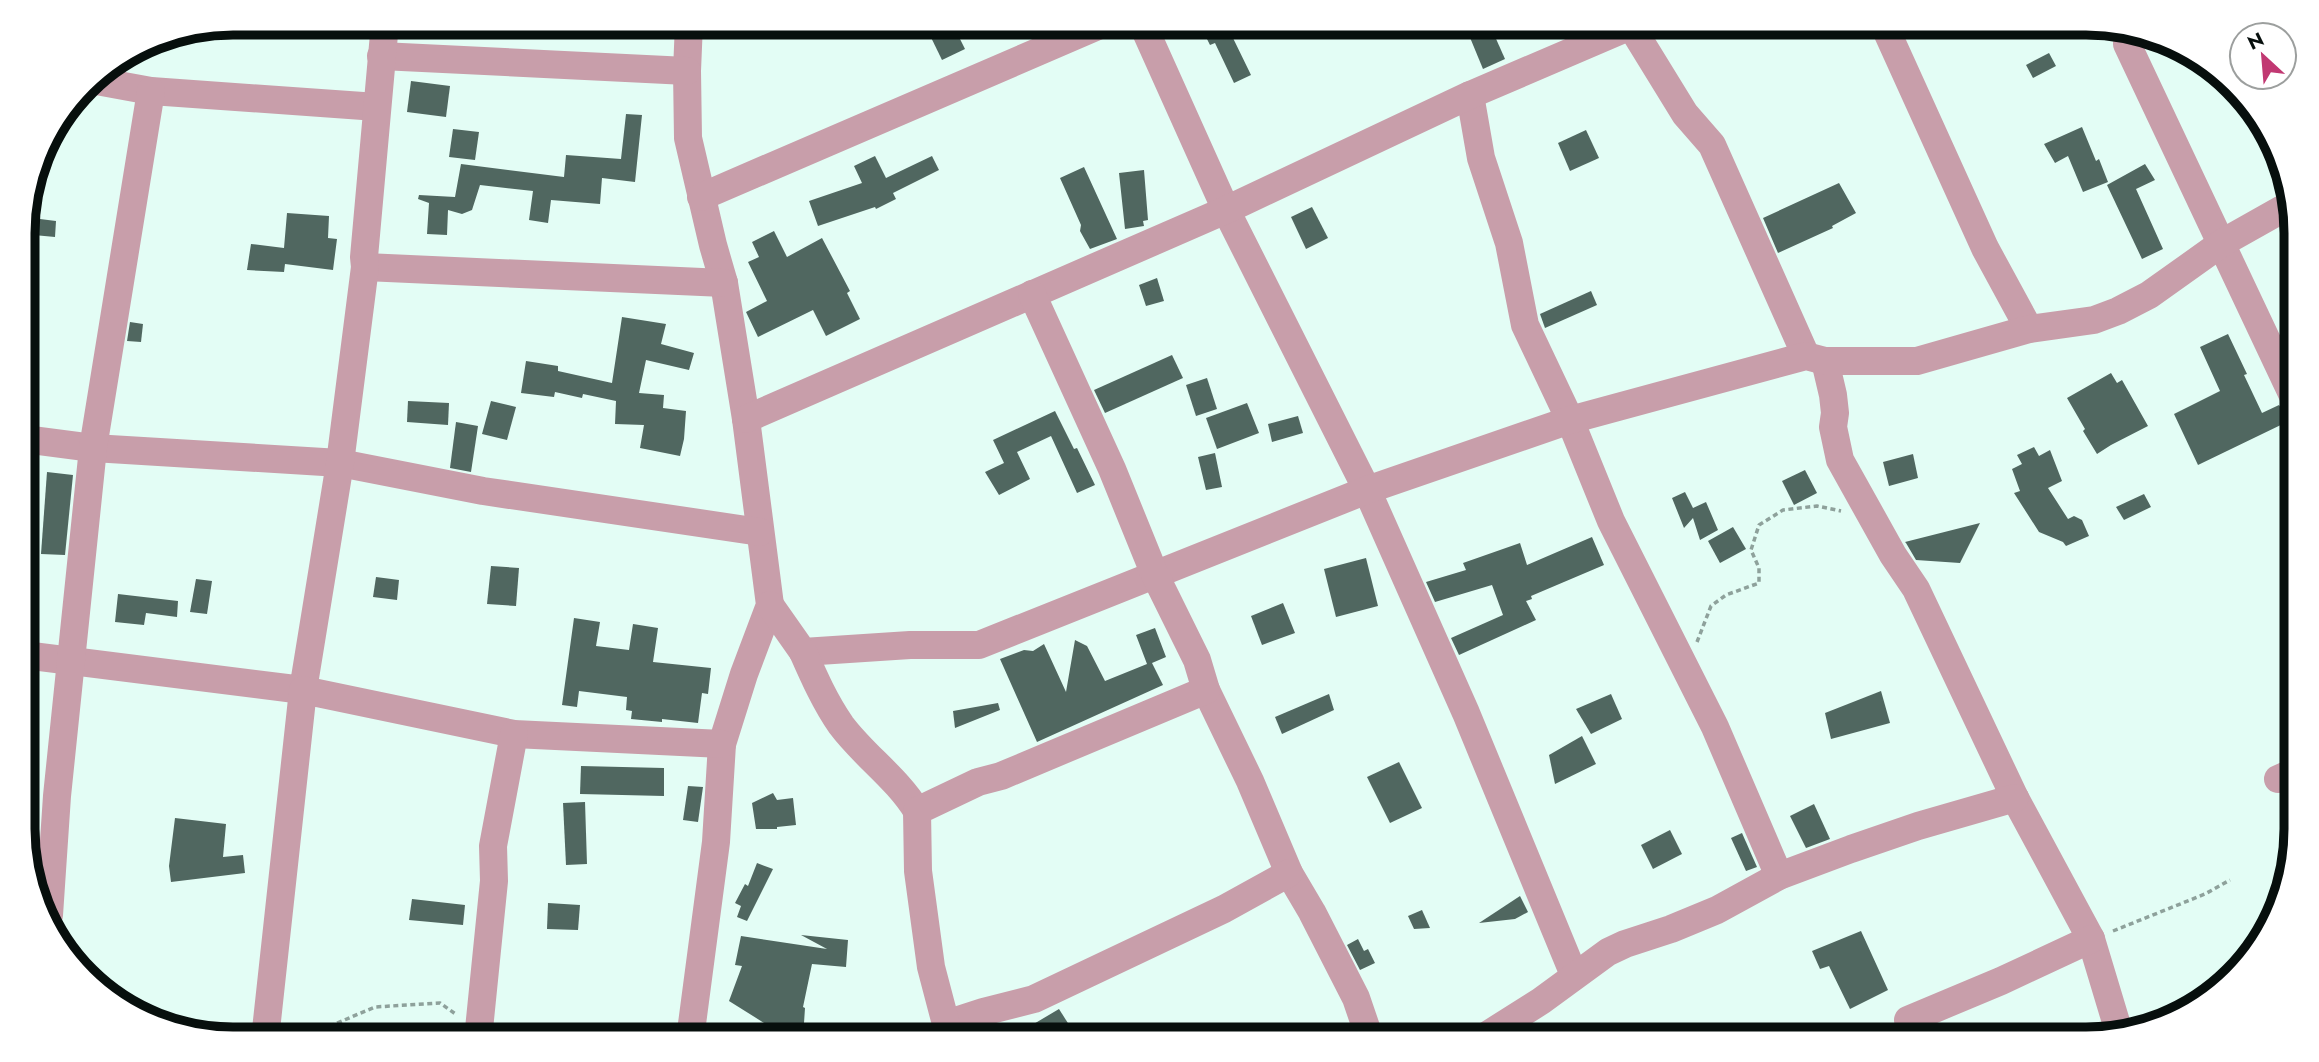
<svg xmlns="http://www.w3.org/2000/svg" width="2319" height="1062" viewBox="0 0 2319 1062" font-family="Jost,sans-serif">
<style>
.building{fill:#506760}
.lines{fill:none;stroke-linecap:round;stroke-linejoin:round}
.path{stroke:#8ea19b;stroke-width:3.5;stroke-dasharray:5 3.5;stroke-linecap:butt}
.minor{stroke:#c89eaa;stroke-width:28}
.rim{fill:none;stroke:#070f0d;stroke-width:9}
</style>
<rect width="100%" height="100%" fill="#e3fdf5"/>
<g class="building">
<path d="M924 23H952L965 49 942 60Z"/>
<path d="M1223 23H1228L1232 36 1251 75 1234 83 1215 43 1210 45 1203 31Z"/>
<path d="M1464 23H1489L1505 59 1483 69Z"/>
<path d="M2049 53 2056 66 2033 78 2026 65Z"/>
<path d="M411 81 450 86 446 117 407 112Z"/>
<path d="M626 114 642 115 635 182 602 178 600 204 551 200 548 223 529 220 533 191 480 185 472 210 462 214 448 210 447 235 427 234 429 203 418 199 419 195 455 197 461 164 564 177 566 155 621 159Z"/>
<path d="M2082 127 2096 161 2099 159 2108 182 2083 192 2068 156 2055 163 2044 144Z"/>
<path d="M453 129 479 132 475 160 449 157Z"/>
<path d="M1586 130 1599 158 1570 171 1558 143Z"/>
<path d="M875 156 886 178 932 156 939 170 893 193 896 199 876 209 875 207 818 226 809 201 862 183 854 166Z"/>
<path d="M2145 164 2155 180 2136 189 2163 249 2142 259 2107 185Z"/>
<path d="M1084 167 1117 239 1090 249 1080 231 1081 225 1060 178Z"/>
<path d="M1144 170 1148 220 1143 221 1144 226 1125 229 1119 173Z"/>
<path d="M1839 183 1856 213 1832 226 1833 228 1778 253 1763 218Z"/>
<path d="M1312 207 1328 238 1306 249 1291 217Z"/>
<path d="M287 213 329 216 328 238 337 239 333 270 285 264 284 272 247 270 251 244 284 248Z"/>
<path d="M24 217 56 221 55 237 23 234Z"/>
<path d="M774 231 787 257 822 238 850 291 847 293 860 319 826 336 813 310 758 337 746 312 767 301 748 262 759 257 752 242Z"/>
<path d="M1157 278 1164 301 1146 306 1139 285Z"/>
<path d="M1591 291 1597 305 1545 328 1540 314Z"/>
<path d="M622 317 666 324 661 344 694 353 689 370 646 360 639 393 664 395 663 408 686 411 684 439 680 456 640 448 644 425 615 424 616 401 583 394 582 398 555 392 554 397 521 393 526 361 558 366V371L612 383Z"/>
<path d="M130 322 143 324 141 342 127 341Z"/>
<path d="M2228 334 2247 374 2244 375 2262 413 2279 405 2289 421 2198 465 2174 414 2220 391 2200 347Z"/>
<path d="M1172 355 1183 378 1105 413 1094 390Z"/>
<path d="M2111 373 2117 383 2122 380 2148 426 2111 445 2097 454 2083 431 2085 429 2067 398Z"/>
<path d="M1207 378 1217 409 1196 416 1186 385Z"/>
<path d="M408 401 449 403 448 425 407 422Z"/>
<path d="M491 401 516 407 507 440 482 434Z"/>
<path d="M1247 403 1259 433 1217 449 1206 418Z"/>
<path d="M1055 411 1074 449 1077 448 1095 485 1077 493 1051 436 1017 452 1030 479 999 495 985 472 1004 463 993 440Z"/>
<path d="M1298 416 1303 433 1272 442 1268 424Z"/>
<path d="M456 422 478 426 471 472 450 468Z"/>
<path d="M2034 447 2039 456 2050 450 2062 481 2048 488 2068 519 2074 516 2082 520 2089 536 2066 546 2063 542 2039 532 2014 493 2020 491 2012 469 2022 464 2017 455Z"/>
<path d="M1215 453 1222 487 1206 490 1198 457Z"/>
<path d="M1913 454 1918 478 1889 486 1883 462Z"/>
<path d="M1805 470 1817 493 1794 505 1782 481Z"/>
<path d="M47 472 73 475 65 555 41 554Z"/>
<path d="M1685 492 1693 508 1706 502 1718 530 1700 540 1693 518 1684 528 1672 498Z"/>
<path d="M2144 494 2151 507 2124 520 2116 507Z"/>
<path d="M1980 523 1960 563 1916 560 1906 543 1905 542Z"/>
<path d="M1733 527 1746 549 1720 563 1708 541Z"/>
<path d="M1592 537 1604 565 1531 596 1532 599 1526 601 1536 620 1459 655 1451 638 1503 615 1492 585 1435 602 1426 582 1466 570 1463 563 1520 543 1527 565Z"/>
<path d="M1366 558 1378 606 1336 617 1324 569Z"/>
<path d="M491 566 519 568 516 606 487 604Z"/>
<path d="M376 577 399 580 397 600 373 597Z"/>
<path d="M196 579 212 581 207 614 190 612Z"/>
<path d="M118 594 178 601 177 617 146 613 144 625 115 622Z"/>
<path d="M1283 603 1295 633 1262 645 1251 616Z"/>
<path d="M574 618 600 622 596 646 629 650 633 624 658 628 653 662 711 668 708 694 702 693 698 723 662 719V722L631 719 632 711 626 710 627 697 579 691 577 707 562 705Z"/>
<path d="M1155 628 1166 657 1152 663 1163 685 1037 742 1000 659 1024 650 1033 651 1044 644 1066 692 1075 640 1087 646 1105 681 1147 664 1136 635Z"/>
<path d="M1881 691 1890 723 1831 739 1825 713Z"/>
<path d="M1329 694 1334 710 1282 734 1275 717Z"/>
<path d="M1611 694 1622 719 1591 734 1576 709Z"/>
<path d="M998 703 1000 710 955 728 953 711Z"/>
<path d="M1582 736 1596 764 1555 784 1549 755Z"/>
<path d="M1399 762 1422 808 1390 823 1367 777Z"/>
<path d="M581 766 664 768V796L580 794Z"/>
<path d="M688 786 703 787 698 822 683 820Z"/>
<path d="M773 793 777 800 793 798 796 825 777 827V829H756L752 803Z"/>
<path d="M585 802 587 864 566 865 563 803Z"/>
<path d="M1814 804 1830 839 1806 848 1790 816Z"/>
<path d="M175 818 226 824 223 857 243 855 245 873 171 882 169 866Z"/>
<path d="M1670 830 1682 854 1653 869 1641 845Z"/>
<path d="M1742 833 1757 867 1746 871 1731 838Z"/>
<path d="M757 863 773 869 747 921 737 917 741 906 735 903 745 884 748 886Z"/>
<path d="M1520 896 1528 912 1515 919 1479 923Z"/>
<path d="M412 899 465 905 463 925 409 920Z"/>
<path d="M548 903 580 905 578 930 547 929Z"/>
<path d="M1422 910 1430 928 1414 929 1408 916Z"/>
<path d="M1861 931 1888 990 1850 1009 1829 966 1820 969 1812 951Z"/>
<path d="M801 935 848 940 846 967 812 964 803 1007 805 1008 803 1038 777 1031 729 1001 742 966 735 965 741 936 827 949Z"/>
<path d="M1358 939 1364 951 1368 949 1375 963 1360 970 1347 945Z"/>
<path d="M1059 1009 1078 1039H1041L1032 1025Z"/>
</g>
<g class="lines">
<g class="path">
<path d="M1697 642 1711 606 1726 595 1759 583V568L1751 550 1759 525 1783 510 1817 506 1841 511"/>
<path d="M2113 931 2205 894 2230 880"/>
<path d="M288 1034 316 1032 375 1007 440 1003 457 1015"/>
</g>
<g class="minor">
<path d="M689 23 687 71 688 138 713 245 724 283 746 419 770 605 744 674 722 744 716 842 690 1039"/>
<path d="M1142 23 1226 210 1367 490 1466 713 1574 975"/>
<path d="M1629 23 1685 114 1712 145 1806 356"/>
<path d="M1883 23 1985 248 2029 329"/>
<path d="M2127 44 2295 400"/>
<path d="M381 56 687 71"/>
<path d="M91 80 151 91 377 107"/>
<path d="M1470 95 1481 158 1509 243 1525 325 1570 420 1611 521 1715 727 1779 876"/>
<path d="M701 197 1105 23"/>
<path d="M365 267 724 283"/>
<path d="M1825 361 1833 395 1835 413 1833 427 1840 460 1893 555 1916 589 2015 798 2091 939 2119 1032"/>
<path d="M746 419 1226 210 1470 95 1638 23"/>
<path d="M24 439 93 448 340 463 483 491 760 532"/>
<path d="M770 605 803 652 910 645H979L1367 490 1570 420 1806 356 1825 361H1917L2029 329 2094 320 2118 311 2149 295 2222 243 2293 203"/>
<path d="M803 652C814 677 825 702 841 725 864 756 897 778 917 811"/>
<path d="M24 655 303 690 340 463 365 267 364 257 385 23"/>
<path d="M1206 690 1250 781 1289 873 1312 912 1356 998 1370 1039"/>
<path d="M2278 779 2296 771"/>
<path d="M49 915 57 796 93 448 151 91"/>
<path d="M1908 1020 2001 981 2091 939"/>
<path d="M946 1024 983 1012 1034 999 1224 909 1289 873"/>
<path d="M265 1039 303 690 514 734 722 744"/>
<path d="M478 1039 494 881 493 846 514 734"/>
<path d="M946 1039V1024L931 967 918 871 917 811 978 782 1001 776 1206 690 1197 660 1155 575 1112 469 1032 294"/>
<path d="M1481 1039 1541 1001 1608 952 1625 944 1671 929 1717 910 1779 876 1851 849 1918 826 2015 798"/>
</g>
</g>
<path d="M0 0H2319V1062H0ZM233 35H2086A198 198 0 0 1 2284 233V829A198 198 0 0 1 2086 1027H233A198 198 0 0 1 35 829V233A198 198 0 0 1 233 35Z" fill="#fff" fill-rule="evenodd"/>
<path class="rim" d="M233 35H2086A198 198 0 0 1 2284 233V829A198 198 0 0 1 2086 1027H233A198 198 0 0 1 35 829V233A198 198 0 0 1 233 35Z"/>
<g transform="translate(2263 56) rotate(334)"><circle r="33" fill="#ffffff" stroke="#9c9f9e" stroke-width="2"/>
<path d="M0-5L12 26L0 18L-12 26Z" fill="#c13872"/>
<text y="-10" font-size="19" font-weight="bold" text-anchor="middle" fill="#070f0d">N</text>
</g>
</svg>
